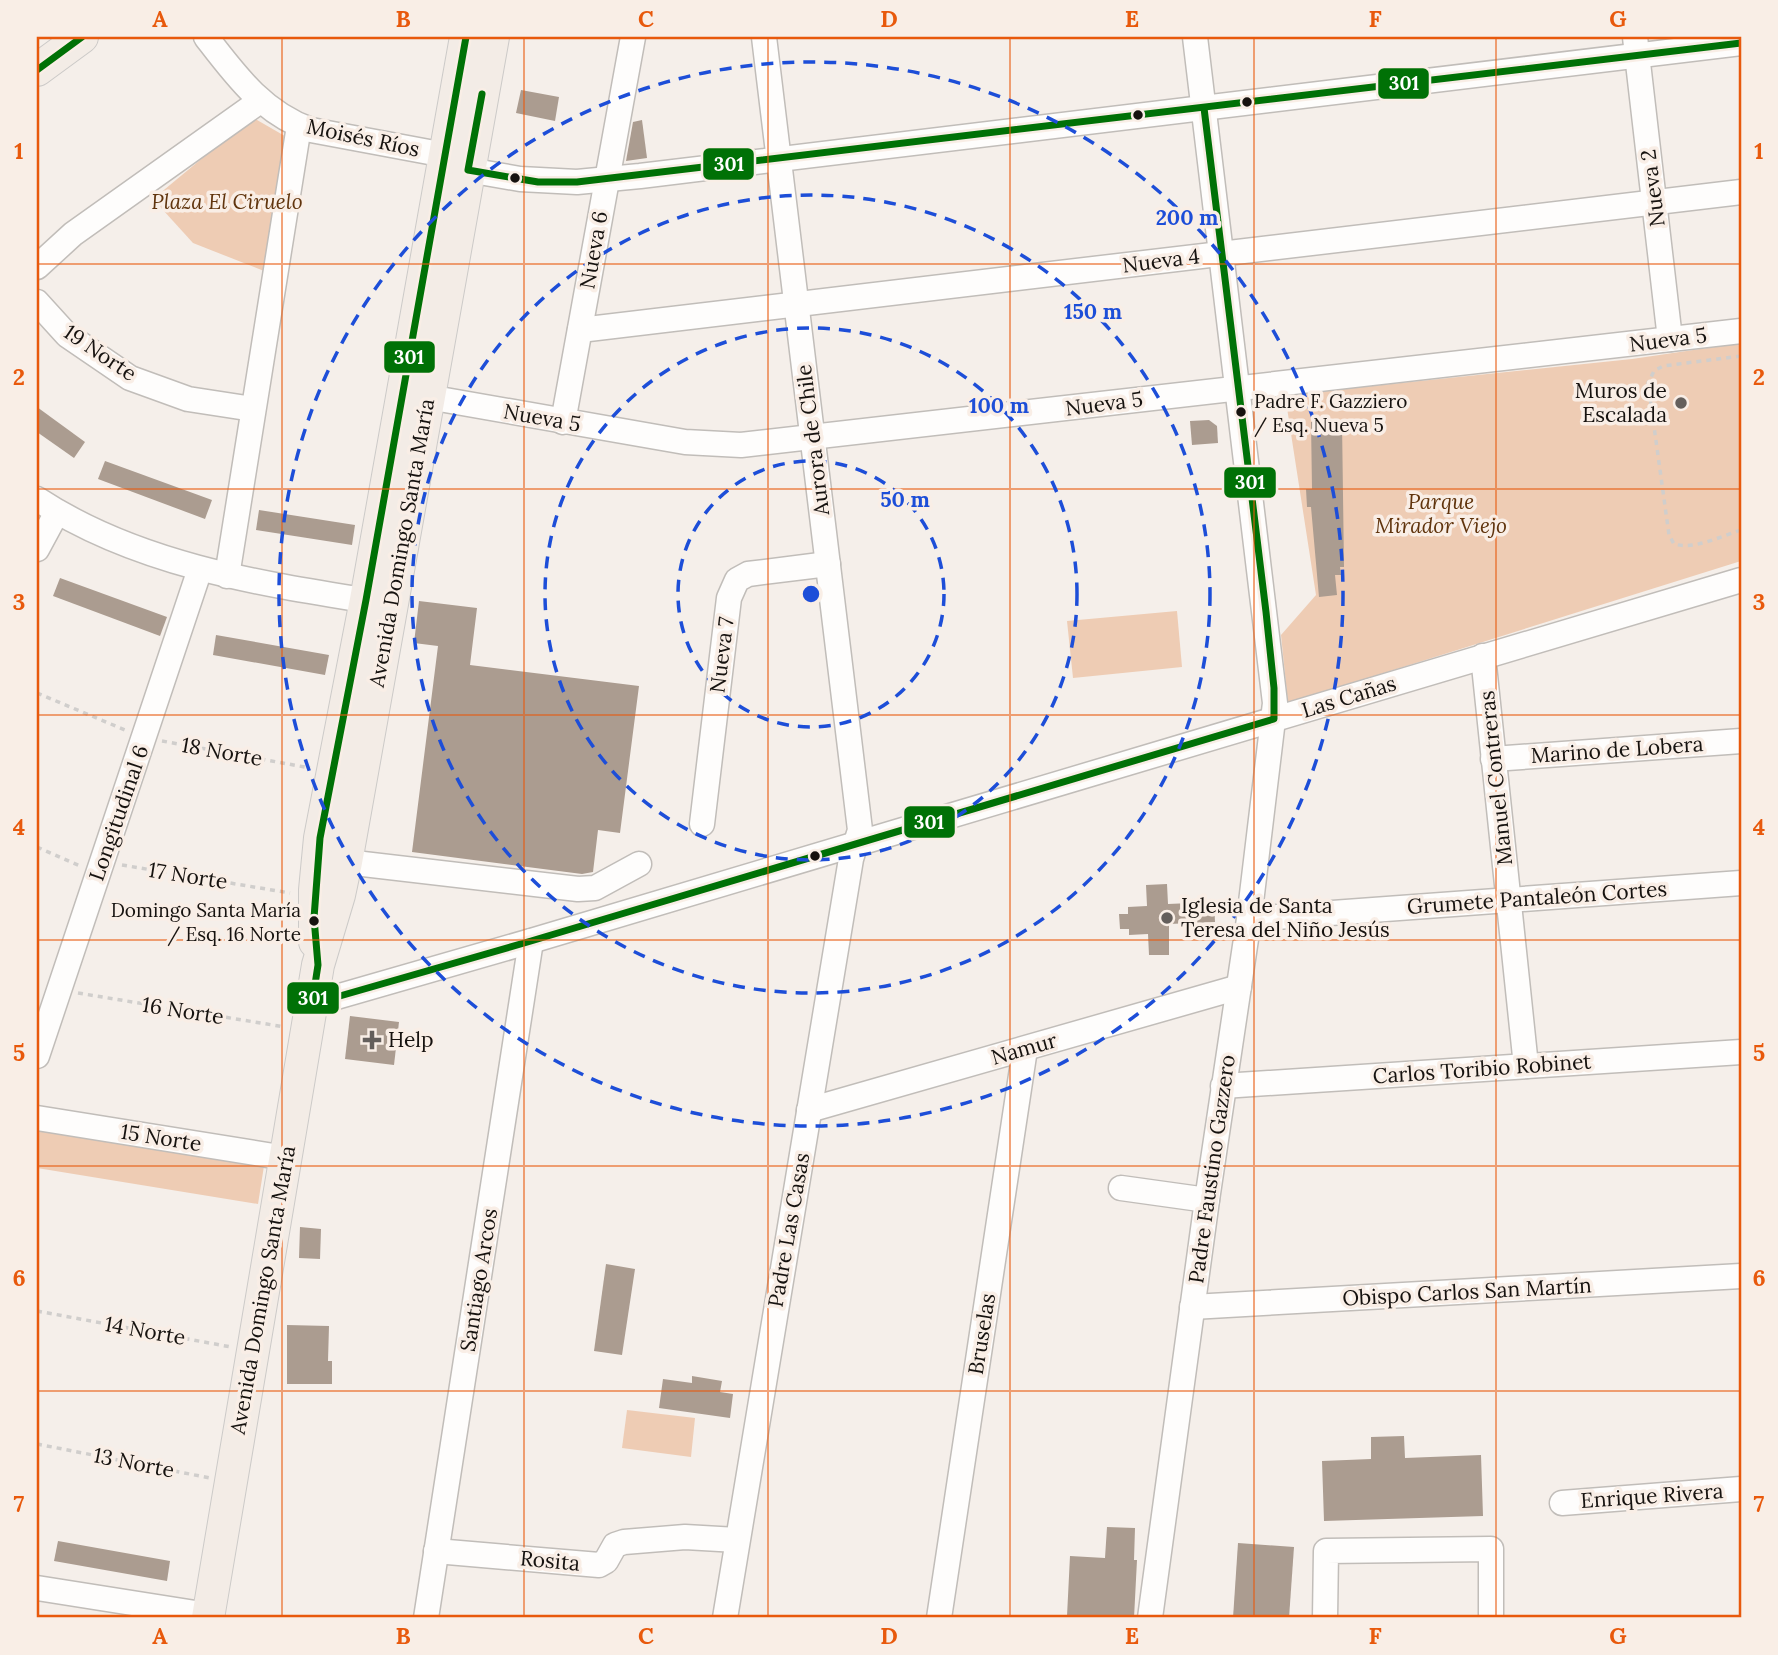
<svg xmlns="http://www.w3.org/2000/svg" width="1778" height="1655" viewBox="0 0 1778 1655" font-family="Lora,serif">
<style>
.green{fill:#eeccb4}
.building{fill:#ab9c90}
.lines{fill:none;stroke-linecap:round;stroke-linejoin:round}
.minor-casing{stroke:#c1bdb9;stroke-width:27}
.major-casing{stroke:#cccac8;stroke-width:34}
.path{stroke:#d0cecc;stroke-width:3.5;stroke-dasharray:5 5;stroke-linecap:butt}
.minor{stroke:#fefdfc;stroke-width:24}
.major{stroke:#f3ece6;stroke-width:32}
.bus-1-casing{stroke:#f9eee6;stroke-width:12}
.bus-1{stroke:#007106;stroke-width:7}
.grid{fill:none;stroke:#e8590c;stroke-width:2;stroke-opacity:0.55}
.ring{fill:none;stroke:#1d4ed8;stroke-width:3.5;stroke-dasharray:12 9}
.bus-dot{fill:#16120f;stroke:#f9eee6;stroke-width:2.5}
.poi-dot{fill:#645f5c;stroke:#f9eee6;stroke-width:2.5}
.labels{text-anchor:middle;stroke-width:7;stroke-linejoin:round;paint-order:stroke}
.bus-label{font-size:19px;fill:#16120f;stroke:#f9eee6;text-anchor:start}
.street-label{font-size:21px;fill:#16120f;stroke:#f9eee6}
.park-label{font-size:21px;font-style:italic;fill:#60340d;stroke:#f9eee6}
.poi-label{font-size:21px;fill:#16120f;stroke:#f9eee6;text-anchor:start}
.centre{fill:#1d4ed8;stroke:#f9eee6;stroke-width:3.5}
.ring-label{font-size:21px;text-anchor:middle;font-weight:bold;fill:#1d4ed8;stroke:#f9eee6;stroke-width:7;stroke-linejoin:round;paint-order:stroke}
.line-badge{stroke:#f9eee6;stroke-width:2.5}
.badge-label{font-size:19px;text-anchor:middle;font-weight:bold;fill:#fff}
.neatline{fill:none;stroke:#e8590c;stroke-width:2.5}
.grid-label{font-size:23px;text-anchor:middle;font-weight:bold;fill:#e8590c}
</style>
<rect width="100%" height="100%" fill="#f5efea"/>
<g class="green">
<path d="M252 117 290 139 264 271 193 243 153 199Z"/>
<path d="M1741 343V561L1288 703 1281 635 1316 595 1285 395 1632 359Z"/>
<path d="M1177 611 1182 667 1073 678 1067 621Z"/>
<path d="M37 1130 264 1166 258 1204 37 1168Z"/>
<path d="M627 1410 695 1418 691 1457 622 1448Z"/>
</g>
<g class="building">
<path d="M521 90 559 97 555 121 516 113Z"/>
<path d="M642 120 647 158 626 161 633 122Z"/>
<path d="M37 407 85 442 74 458 37 432Z"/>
<path d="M1209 420 1217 426 1218 443 1192 445 1190 421Z"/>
<path d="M1311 422H1342L1344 567H1340L1341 575H1335L1337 595 1319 597 1311 507H1307L1306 489H1312Z"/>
<path d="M105 461 212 500 205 519 98 479Z"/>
<path d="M259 510 355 525 352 545 256 530Z"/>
<path d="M60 578 167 617 160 636 53 596Z"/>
<path d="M419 601 477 608 470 665 639 686 620 833 598 830 593 872 582 874 412 852 438 646 414 643Z"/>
<path d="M216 635 329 655 325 675 213 655Z"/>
<path d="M1167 884 1168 904 1214 902 1215 922 1169 924V955H1149L1148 934 1129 935V929H1120L1119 914H1128V907L1147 906 1146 885Z"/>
<path d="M350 1016 399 1022 394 1065 345 1059Z"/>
<path d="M300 1227 321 1229 320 1259 299 1258Z"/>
<path d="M606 1264 635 1269 622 1355 594 1351Z"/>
<path d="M287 1325 329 1326 328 1361H332V1384H287Z"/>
<path d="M692 1376 722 1381 720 1392 733 1394 730 1418 659 1408 663 1379 692 1383Z"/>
<path d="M1404 1436 1405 1458 1481 1455 1483 1516 1324 1521 1322 1461 1371 1459V1437Z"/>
<path d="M1107 1527 1135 1528 1134 1560H1137L1134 1618 1067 1616 1070 1556 1105 1558Z"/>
<path d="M58 1541 170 1561 167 1581 54 1561Z"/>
<path d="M1238 1543 1294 1547 1289 1618H1233Z"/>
</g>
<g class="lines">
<defs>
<g id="minor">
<path d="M206 37C236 76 263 113 311 130L445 155 468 170 520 179 577 182 640 176 1741 43"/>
<path d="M1635 37 1670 339"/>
<path d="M37 267 73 234 260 101"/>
<path d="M37 302 67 335 130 378 188 399 253 409"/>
<path d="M580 330 1741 192"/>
<path d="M428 397 685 442 741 445 1741 331"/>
<path d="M563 422 633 37"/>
<path d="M37 499C139 566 263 584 382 603"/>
<path d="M37 549 57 512"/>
<path d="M227 576 299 126"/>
<path d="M1483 656 1526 1066"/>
<path d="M1493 759 1741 741"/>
<path d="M702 824 729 598 737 580 748 574 828 564"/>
<path d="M346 862 578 889 595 888 639 864"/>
<path d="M1249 919 1741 883"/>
<path d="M312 1004 531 941 1741 580"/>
<path d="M37 1056 200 569"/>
<path d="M1223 1086 1741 1052"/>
<path d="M809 1110 1239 987"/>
<path d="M37 1118 286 1158"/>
<path d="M1121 1188 1207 1200"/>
<path d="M1192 1307 1741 1276"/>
<path d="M1562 1503 1741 1489"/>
<path d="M436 1551 599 1565 606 1561 615 1545 624 1542 685 1537 737 1540"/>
<path d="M37 1588 208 1615"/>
<path d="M426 1618 531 941"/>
<path d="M725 1618 851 859 860 830 764 37"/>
<path d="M939 1618 1025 1049"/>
<path d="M1150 1618 1207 1200 1249 919 1275 703 1195 37"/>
<path d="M1325 1618 1326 1551 1491 1549V1618"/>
</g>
<g id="major">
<path d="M37 70 82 37"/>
<path d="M315 942V890L320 838 366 600 466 37"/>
<path d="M208 1618 318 965 339 895 346 862 493 37"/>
</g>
</defs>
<use href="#minor" class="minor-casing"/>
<use href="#major" class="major-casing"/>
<g class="path">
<path d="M1741 356 1663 366 1654 371 1648 383 1669 535 1674 544C1695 550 1721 536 1741 530"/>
<path d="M37 693 125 730"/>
<path d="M162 741 310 768"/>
<path d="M37 847 80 866"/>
<path d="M122 865 290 893"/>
<path d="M78 993 285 1027"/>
<path d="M37 1311 231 1347"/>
<path d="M37 1444 210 1478"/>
</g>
<use href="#minor" class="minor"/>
<use href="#major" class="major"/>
<defs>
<g id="bus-1">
<path d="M466 37 366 600 320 838 314 918 318 965 312 1004 531 941 1274 719V688L1266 612 1204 108"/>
<path d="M37 70 82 37"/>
<path d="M482 94 468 170 538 182H577L1741 43"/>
</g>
</defs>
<use href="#bus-1" class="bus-1-casing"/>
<use href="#bus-1" class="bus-1"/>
</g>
<path class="grid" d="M282 37V1618M524 37V1618M768 37V1618M1010 37V1618M1254 37V1618M1496 37V1618M37 264H1741M37 489H1741M37 715H1741M37 940H1741M37 1166H1741M37 1391H1741"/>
<g class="ring">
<circle cx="811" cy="594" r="133"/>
<circle cx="811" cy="594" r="266"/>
<circle cx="811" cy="594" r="399"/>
<circle cx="811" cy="594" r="532"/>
</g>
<g class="bus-dot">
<circle cx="1247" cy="102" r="6"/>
<circle cx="1138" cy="115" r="6"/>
<circle cx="515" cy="178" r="6"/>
<circle cx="1241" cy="412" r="6"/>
<circle cx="815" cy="856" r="6"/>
<circle cx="314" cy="921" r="6"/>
</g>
<g class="poi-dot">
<circle cx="1681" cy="403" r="7"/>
<circle cx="1167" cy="918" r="7"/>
<path d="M368.5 1029.5h7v7h7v7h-7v7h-7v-7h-7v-7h7z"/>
</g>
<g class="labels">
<g class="bus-label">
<text x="1254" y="408">Padre F. Gazziero<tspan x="1254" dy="24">/ Esq. Nueva 5</tspan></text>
<text x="301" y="917" text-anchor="end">Domingo Santa María<tspan x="301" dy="24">/ Esq. 16 Norte</tspan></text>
</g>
<g class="street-label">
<text transform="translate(363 138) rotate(12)" y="7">Moisés Ríos</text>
<text transform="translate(1653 188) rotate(-97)" y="7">Nueva 2</text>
<text transform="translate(594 250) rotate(-80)" y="7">Nueva 6</text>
<text transform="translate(1161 261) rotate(-7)" y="7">Nueva 4</text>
<text transform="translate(1668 340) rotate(-7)" y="7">Nueva 5</text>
<text transform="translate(100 353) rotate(34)" y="7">19 Norte</text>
<text transform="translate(1104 404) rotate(-7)" y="7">Nueva 5</text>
<text transform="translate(542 418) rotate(10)" y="7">Nueva 5</text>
<text transform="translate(813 440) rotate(-97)" y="7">Aurora de Chile</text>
<text transform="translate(402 543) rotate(-80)" y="7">Avenida Domingo Santa María</text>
<text transform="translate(722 655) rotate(-83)" y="7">Nueva 7</text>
<text transform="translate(1349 697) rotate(-17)" y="7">Las Cañas</text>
<text transform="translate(1617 750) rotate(-4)" y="7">Marino de Lobera</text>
<text transform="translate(222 752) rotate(10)" y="7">18 Norte</text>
<text transform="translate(1496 778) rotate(-96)" y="7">Manuel Contreras</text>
<text transform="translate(119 813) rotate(-71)" y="7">Longitudinal 6</text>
<text transform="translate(188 876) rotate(9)" y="7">17 Norte</text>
<text transform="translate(1537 898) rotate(-4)" y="7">Grumete Pantaleón Cortes</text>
<text transform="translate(183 1011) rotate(9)" y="7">16 Norte</text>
<text transform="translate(1024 1049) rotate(-16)" y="7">Namur</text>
<text transform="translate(1482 1069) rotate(-4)" y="7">Carlos Toribio Robinet</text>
<text transform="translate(161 1138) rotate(9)" y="7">15 Norte</text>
<text transform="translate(1212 1169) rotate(-82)" y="7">Padre Faustino Gazzero</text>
<text transform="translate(789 1230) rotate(-80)" y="7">Padre Las Casas</text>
<text transform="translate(479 1280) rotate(-81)" y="7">Santiago Arcos</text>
<text transform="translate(263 1290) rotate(-80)" y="7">Avenida Domingo Santa María</text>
<text transform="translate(1467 1292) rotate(-3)" y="7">Obispo Carlos San Martín</text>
<text transform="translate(145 1331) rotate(10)" y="7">14 Norte</text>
<text transform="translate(982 1334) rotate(-81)" y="7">Bruselas</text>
<text transform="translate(134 1463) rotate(11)" y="7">13 Norte</text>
<text transform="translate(1652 1496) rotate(-4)" y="7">Enrique Rivera</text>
<text transform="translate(550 1561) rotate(5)" y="7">Rosita</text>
</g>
<g class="park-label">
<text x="227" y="209">Plaza El Ciruelo</text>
<text x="1441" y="509">Parque<tspan x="1441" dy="24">Mirador Viejo</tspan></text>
</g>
<g class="poi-label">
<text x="1667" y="398" text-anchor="end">Muros de<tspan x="1667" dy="24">Escalada</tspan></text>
<text x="1181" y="913">Iglesia de Santa<tspan x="1181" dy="24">Teresa del Niño Jesús</tspan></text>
<text x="388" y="1047">Help</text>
</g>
</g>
<circle cx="811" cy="594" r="10" class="centre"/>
<g class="ring-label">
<text x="1187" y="225">200 m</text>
<text x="1093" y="319">150 m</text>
<text x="999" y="413">100 m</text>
<text x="905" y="507">50 m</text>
</g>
<g class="line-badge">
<rect x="1377" y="67" width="53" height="33" rx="7" fill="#007106"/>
<rect x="702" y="147" width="53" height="34" rx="7" fill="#007106"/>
<rect x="383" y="340" width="53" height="34" rx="7" fill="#007106"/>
<rect x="1223" y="466" width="54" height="33" rx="7" fill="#007106"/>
<rect x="903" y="805" width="53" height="34" rx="7" fill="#007106"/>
<rect x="286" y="981" width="54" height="34" rx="7" fill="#007106"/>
</g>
<g class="badge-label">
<text x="1404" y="90">301</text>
<text x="729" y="171">301</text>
<text x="409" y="364">301</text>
<text x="1250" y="489">301</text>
<text x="929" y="829">301</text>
<text x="313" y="1005">301</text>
</g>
<rect width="1778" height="1655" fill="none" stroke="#f9eee6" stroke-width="77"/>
<rect x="38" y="38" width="1702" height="1578" class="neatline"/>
<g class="grid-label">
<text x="160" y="27">A</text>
<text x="403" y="27">B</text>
<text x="646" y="27">C</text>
<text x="889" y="27">D</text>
<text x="1132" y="27">E</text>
<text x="1375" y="27">F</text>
<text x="1618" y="27">G</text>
<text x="19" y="159">1</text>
<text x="1759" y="159">1</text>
<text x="19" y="385">2</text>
<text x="1759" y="385">2</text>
<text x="19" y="610">3</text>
<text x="1759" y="610">3</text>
<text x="19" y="835">4</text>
<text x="1759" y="835">4</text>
<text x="19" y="1061">5</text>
<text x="1759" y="1061">5</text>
<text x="19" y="1286">6</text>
<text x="1759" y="1286">6</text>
<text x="19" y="1512">7</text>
<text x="1759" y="1512">7</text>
<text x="160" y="1644">A</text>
<text x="403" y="1644">B</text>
<text x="646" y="1644">C</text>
<text x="889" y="1644">D</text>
<text x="1132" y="1644">E</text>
<text x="1375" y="1644">F</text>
<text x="1618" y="1644">G</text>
</g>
</svg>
